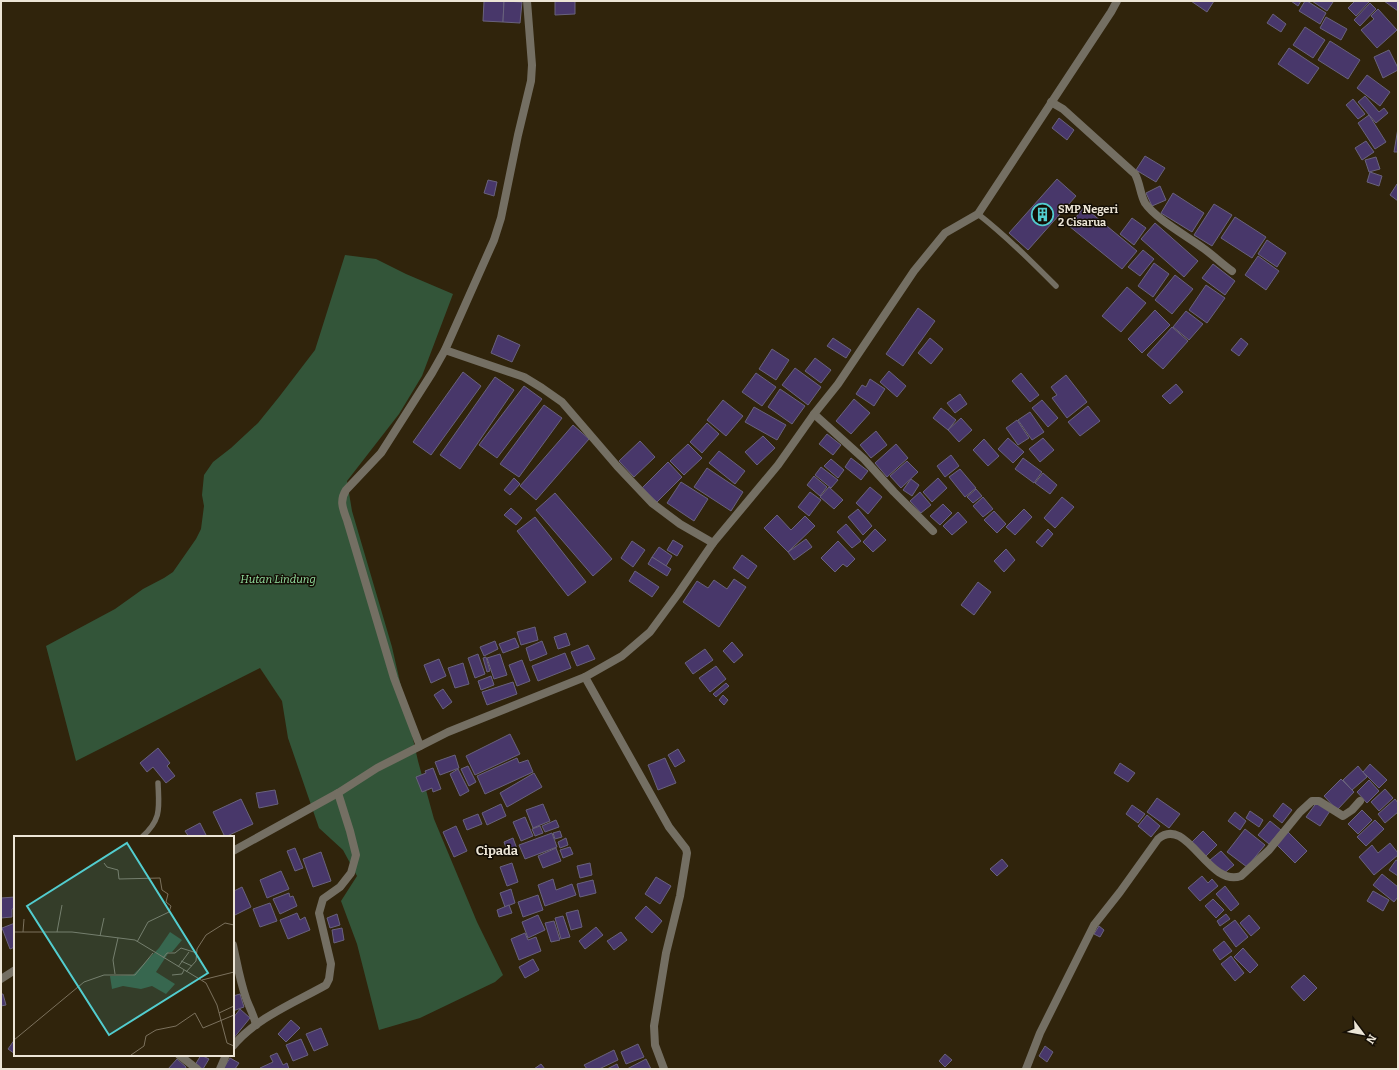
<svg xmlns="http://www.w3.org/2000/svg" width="1399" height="1070" viewBox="0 0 1399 1070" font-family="Bitter,serif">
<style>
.green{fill:#335539}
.building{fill:#48376a;stroke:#69627d}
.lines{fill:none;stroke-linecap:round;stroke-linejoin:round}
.service{stroke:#746f63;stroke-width:5.5}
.minor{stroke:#746f63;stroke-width:8}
.labels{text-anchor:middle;stroke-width:3;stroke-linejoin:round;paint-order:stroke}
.poi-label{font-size:11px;font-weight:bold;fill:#ece5d6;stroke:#140e05;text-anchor:start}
.park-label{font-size:11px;font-style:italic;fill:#93e0a0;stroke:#140e05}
.quarter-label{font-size:13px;font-weight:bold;fill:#ece5d6;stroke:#140e05}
.inset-road{fill:none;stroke:#7b715d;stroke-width:1}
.view{fill:#52cdcf;fill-opacity:0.15;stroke:#52cdcf;stroke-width:2}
.inset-edge{fill:none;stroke:#ece5d6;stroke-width:2}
</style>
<rect width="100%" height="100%" fill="#30240c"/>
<path class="green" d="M345 255 376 259 406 274 453 294 422 376 399 414 347 481 352 511 392 647 418 761 434 819 477 922 503 975 495 982 420 1018 379 1030 357 944 341 901 357 876 343 850 319 828 288 738 282 701 260 668 76 761 46 646 115 609 143 589 164 578 173 572 196 539 201 529 204 506 202 495 204 475 213 462 231 448 258 423 279 397 315 350Z"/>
<g class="building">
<path d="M484 1H504L503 22 483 21Z"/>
<path d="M504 1 522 2 520 23 503 22Z"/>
<path d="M555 1H575V14L555 15Z"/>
<path d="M1191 1H1214L1207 12Z"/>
<path d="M1291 1H1301L1298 6Z"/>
<path d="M1305 1H1307L1326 13 1320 24 1299 11Z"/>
<path d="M1312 1H1331L1333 2 1327 11Z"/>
<path d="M1355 1H1370L1356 16 1348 8Z"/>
<path d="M1384 1H1398V11Z"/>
<path d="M1370 3 1376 9 1360 26 1354 20Z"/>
<path d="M1378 9 1397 30 1377 48 1361 30 1374 19 1371 16Z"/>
<path d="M1273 14 1286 24 1281 32 1267 23Z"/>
<path d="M1326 17 1347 29 1341 40 1320 28Z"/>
<path d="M1305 27 1325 40 1313 58 1293 45Z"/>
<path d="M1330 41 1360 60 1348 79 1318 60Z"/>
<path d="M1289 48 1319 68 1308 84 1278 64Z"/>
<path d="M1389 50 1398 68V70L1383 78 1374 57Z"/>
<path d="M1367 75 1390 92 1380 106 1357 88Z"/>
<path d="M1365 96 1379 112 1384 108 1388 113 1376 123 1358 102Z"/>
<path d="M1353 99 1365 114 1358 119 1346 105Z"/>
<path d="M1369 115 1386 142 1375 149 1358 123Z"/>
<path d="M1059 118 1074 130 1067 140 1052 128Z"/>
<path d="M1398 128V152H1394Z"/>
<path d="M1366 141 1374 152 1362 160 1355 148Z"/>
<path d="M1145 156 1165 168 1156 182 1136 170Z"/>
<path d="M1376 157 1380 169 1369 172 1365 160Z"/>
<path d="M1370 172 1382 176 1379 186 1367 182Z"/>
<path d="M1057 179 1076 196 1028 250 1009 233Z"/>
<path d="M488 180 497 182 494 196 484 193Z"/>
<path d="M1397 184H1398V201L1390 195Z"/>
<path d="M1160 186 1166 200 1152 206 1146 193Z"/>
<path d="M1173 193 1204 213 1192 232 1161 213Z"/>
<path d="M1214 204 1232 215 1212 246 1194 235Z"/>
<path d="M1084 207 1137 251 1122 269 1069 226Z"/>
<path d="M1235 217 1266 237 1252 258 1221 238Z"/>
<path d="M1132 218 1146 228 1134 245 1120 234Z"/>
<path d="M1155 223 1198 261 1184 277 1141 239Z"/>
<path d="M1267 240 1286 253 1277 267 1258 254Z"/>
<path d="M1143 250 1154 259 1140 276 1128 267Z"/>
<path d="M1258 256 1279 271 1266 290 1245 275Z"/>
<path d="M1154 263 1169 274 1153 297 1138 286Z"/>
<path d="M1213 264 1235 281 1225 295 1202 278Z"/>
<path d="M1175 275 1193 289 1172 314 1155 300Z"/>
<path d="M1206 285 1225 298 1207 323 1189 310Z"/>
<path d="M1127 287 1146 303 1121 332 1102 316Z"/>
<path d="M918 308 935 321 903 366 886 354Z"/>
<path d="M1155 310 1170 325 1142 353 1128 339Z"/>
<path d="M1186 311 1203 324 1189 340 1173 327Z"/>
<path d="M1172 327 1188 341 1163 369 1147 355Z"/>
<path d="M498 335 520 345 512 362 491 353Z"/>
<path d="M833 338 851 350 846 358 827 346Z"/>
<path d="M930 338 943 349 931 364 918 353Z"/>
<path d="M1241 338 1248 344 1239 356 1231 350Z"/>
<path d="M772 349 789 360 776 380 759 369Z"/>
<path d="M815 358 831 370 821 383 805 371Z"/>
<path d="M795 368 821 387 808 405 782 385Z"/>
<path d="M889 371 906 386 897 397 880 382Z"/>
<path d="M463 372 481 386 431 455 413 442Z"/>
<path d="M756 373 776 387 762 406 742 392Z"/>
<path d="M1021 373 1039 395 1030 402 1012 381Z"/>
<path d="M1066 375 1087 402 1067 418 1052 398 1057 395 1051 387Z"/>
<path d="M495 377 514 390 460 469 440 455Z"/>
<path d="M870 379 885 389 874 406 856 394 862 385 866 387Z"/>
<path d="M1176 384 1183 392 1170 404 1162 396Z"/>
<path d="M524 386 542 399 497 458 479 445Z"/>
<path d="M780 389 805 406 792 424 768 407Z"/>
<path d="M960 394 967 404 955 413 947 403Z"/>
<path d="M854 399 870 413 851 434 836 421Z"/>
<path d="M723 400 743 416 726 436 707 420Z"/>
<path d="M1042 400 1058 418 1048 427 1032 408Z"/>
<path d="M544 405 562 418 519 477 500 464Z"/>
<path d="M1088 406 1100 421 1080 436 1068 422Z"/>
<path d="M754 407 786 425 777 440 745 422Z"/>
<path d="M941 408 956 420 948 430 933 418Z"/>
<path d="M1030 412 1044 432 1032 440 1018 420Z"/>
<path d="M961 418 972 430 959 442 948 430Z"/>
<path d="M1017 420 1029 438 1018 445 1006 428Z"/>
<path d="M707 423 719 434 702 453 690 442Z"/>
<path d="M573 425 589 439 536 500 520 486Z"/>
<path d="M876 431 887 445 871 458 860 445Z"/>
<path d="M827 434 841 445 833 455 819 444Z"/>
<path d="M763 436 775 448 757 465 745 452Z"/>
<path d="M1008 438 1024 452 1013 463 998 449Z"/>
<path d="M1043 438 1054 450 1040 462 1029 449Z"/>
<path d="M984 439 999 456 988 466 973 450Z"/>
<path d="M640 441 655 457 634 477 619 461Z"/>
<path d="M688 444 702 458 684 475 670 461Z"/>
<path d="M896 444 908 458 887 477 875 463Z"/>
<path d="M719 451 745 471 735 484 709 463Z"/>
<path d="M951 455 959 466 945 477 937 466Z"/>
<path d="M851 458 868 471 861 480 845 467Z"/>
<path d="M1023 458 1042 472 1034 483 1015 469Z"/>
<path d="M831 459 844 470 838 478 824 466Z"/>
<path d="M907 461 918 472 901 488 890 476Z"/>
<path d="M668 462 682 477 657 502 642 488Z"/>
<path d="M821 467 838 480 831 488 815 475Z"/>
<path d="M707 468 743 492 731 511 694 487Z"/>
<path d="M960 469 976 488 965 497 949 477Z"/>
<path d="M1043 473 1057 485 1050 494 1035 483Z"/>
<path d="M814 476 827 487 820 496 807 485Z"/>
<path d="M514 478 520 484 510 495 504 490Z"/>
<path d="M938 478 947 488 932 502 923 492Z"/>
<path d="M911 479 919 485 912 496 903 490Z"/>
<path d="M681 482 708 499 694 521 667 503Z"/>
<path d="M829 487 843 500 834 509 820 497Z"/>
<path d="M870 487 882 497 868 514 856 503Z"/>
<path d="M976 489 982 496 973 503 967 497Z"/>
<path d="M810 492 821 500 809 516 798 507Z"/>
<path d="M920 492 931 505 921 513 910 501Z"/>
<path d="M555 493 612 559 593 576 536 510Z"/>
<path d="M983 497 993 509 983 517 973 506Z"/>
<path d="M1062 497 1074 507 1055 528 1044 518Z"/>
<path d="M943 504 952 513 940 525 930 516Z"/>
<path d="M511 508 522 518 516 525 504 515Z"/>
<path d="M858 509 872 526 863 535 848 517Z"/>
<path d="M1024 509 1032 517 1015 535 1006 527Z"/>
<path d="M994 511 1006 524 997 533 984 520Z"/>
<path d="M958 512 967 522 952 535 943 526Z"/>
<path d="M777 515 791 530 805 516 815 526 788 552 764 528Z"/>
<path d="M535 517 586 582 568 596 517 531Z"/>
<path d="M846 524 861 541 852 548 837 532Z"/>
<path d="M875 529 886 540 873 552 863 542Z"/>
<path d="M1048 529 1053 534 1042 547 1036 542Z"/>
<path d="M806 539 812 547 794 560 788 552Z"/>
<path d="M673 540 683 546 677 556 667 550Z"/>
<path d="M632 541 645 550 633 567 621 558Z"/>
<path d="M838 541 855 559 847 567 843 564 835 572 821 558Z"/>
<path d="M659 547 672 556 666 566 652 557Z"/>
<path d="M1006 549 1015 560 1004 572 994 561Z"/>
<path d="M742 555 757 566 748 579 733 568Z"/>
<path d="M652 557 671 569 667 576 648 564Z"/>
<path d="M635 571 659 587 652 597 629 581Z"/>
<path d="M734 579 746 587 719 627 683 602 697 581 708 588 714 580 727 589Z"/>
<path d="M978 582 991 592 974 615 961 605Z"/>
<path d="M535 627 538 640 521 645 517 632Z"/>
<path d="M566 633 570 645 558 649 554 637Z"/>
<path d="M515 638 519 647 503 653 499 644Z"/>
<path d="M495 641 498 649 484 656 480 647Z"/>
<path d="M542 641 547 654 530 661 526 648Z"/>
<path d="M732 642 743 655 734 663 723 651Z"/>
<path d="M588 645 595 659 577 666 571 652Z"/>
<path d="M705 649 713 660 693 674 685 663Z"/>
<path d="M565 653 571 668 538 681 532 666Z"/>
<path d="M478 654 485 674 475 678 468 658Z"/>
<path d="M500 654 507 675 494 679 487 658Z"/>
<path d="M486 657 490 671 487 672 483 658Z"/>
<path d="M439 659 446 676 431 683 424 665Z"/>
<path d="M522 660 530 681 517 686 509 665Z"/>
<path d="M463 663 469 684 455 688 448 668Z"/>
<path d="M716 666 726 679 710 692 699 678Z"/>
<path d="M491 676 494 685 481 690 478 681Z"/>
<path d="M513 682 517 694 487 705 482 692Z"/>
<path d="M726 683 729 686 716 697 713 694Z"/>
<path d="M443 689 452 702 443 709 434 695Z"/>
<path d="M723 695 728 700 724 705 719 700Z"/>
<path d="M510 734 520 754 475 775 466 756Z"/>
<path d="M158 748 170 763 167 766 175 776 166 783 153 767 147 772 140 763Z"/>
<path d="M678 749 685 761 675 767 668 755Z"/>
<path d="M455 755 459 768 440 775 435 762Z"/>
<path d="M517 758 519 763 528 760 533 772 485 794 477 776Z"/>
<path d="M665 758 676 783 658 790 648 765Z"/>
<path d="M1120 763 1135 773 1128 782 1114 773Z"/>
<path d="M1370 764 1387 780 1379 788 1363 772Z"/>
<path d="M468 766 476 782 469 786 461 769Z"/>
<path d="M1358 766 1367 777 1352 790 1343 780Z"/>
<path d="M433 768 441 789 433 792 432 788 422 792 416 777 426 773 425 771Z"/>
<path d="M458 769 469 791 460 796 450 774Z"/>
<path d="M534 773 542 787 507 807 500 793Z"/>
<path d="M1341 779 1354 792 1337 810 1324 796Z"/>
<path d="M1369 780 1379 791 1367 803 1357 792Z"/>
<path d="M1385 789 1393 798 1379 811 1371 802Z"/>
<path d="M275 790 278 804 259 808 256 793Z"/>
<path d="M1157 798 1180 814 1169 828 1147 812Z"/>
<path d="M241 799 253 824 225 837 213 812Z"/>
<path d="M1395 799 1398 803V812L1385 823 1378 814Z"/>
<path d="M1317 802 1330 811 1320 826 1306 817Z"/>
<path d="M1283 803 1292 810 1282 823 1273 816Z"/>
<path d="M501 804 506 816 487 825 482 813Z"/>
<path d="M543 804 550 821 533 828 526 810Z"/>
<path d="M1132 805 1145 814 1138 823 1126 814Z"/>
<path d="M1362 810 1372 820 1358 834 1348 824Z"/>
<path d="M1250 811 1263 820 1259 827 1246 818Z"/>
<path d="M1235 812 1246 821 1240 830 1228 821Z"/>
<path d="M478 814 482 824 467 830 463 820Z"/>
<path d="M1147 815 1160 826 1151 837 1138 826Z"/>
<path d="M525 817 533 836 521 841 513 822Z"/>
<path d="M556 820 559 827 545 832 542 826Z"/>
<path d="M1375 820 1384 829 1366 846 1357 837Z"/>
<path d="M1270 821 1281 830 1269 844 1258 835Z"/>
<path d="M200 823 207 837H189L185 831Z"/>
<path d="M456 826 467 851 454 857 443 832Z"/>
<path d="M540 826 543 833 535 836 532 829Z"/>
<path d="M1245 829 1265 845 1247 867 1227 852Z"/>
<path d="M560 831 562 837 555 839 553 833Z"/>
<path d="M1203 831 1217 845 1206 856 1192 842Z"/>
<path d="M1288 832 1307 851 1295 863 1276 844Z"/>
<path d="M552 833 557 847 525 859 519 845Z"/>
<path d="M513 838 517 849 508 853 504 842Z"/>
<path d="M566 838 568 845 560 848 558 842Z"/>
<path d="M1390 843 1398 853V855L1374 875 1359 857 1372 845 1378 853Z"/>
<path d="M570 847 573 854 563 858 560 850Z"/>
<path d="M295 848 303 868 295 871 287 851Z"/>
<path d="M556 848 561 861 543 868 538 856Z"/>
<path d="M1221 851 1234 865 1223 874 1210 860Z"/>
<path d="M321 852 331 881 313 887 303 859Z"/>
<path d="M1002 859 1008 866 997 876 990 869Z"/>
<path d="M1396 860 1398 861V876L1389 870Z"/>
<path d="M512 863 518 882 507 886 500 867Z"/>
<path d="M590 863 592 875 580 878 577 866Z"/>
<path d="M281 871 289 889 267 898 260 880Z"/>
<path d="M1382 874 1398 887V897L1394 902 1373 885Z"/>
<path d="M1202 876 1208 883 1212 879 1218 886 1200 901 1188 888Z"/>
<path d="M656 877 671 886 660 904 645 894Z"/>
<path d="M553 879 556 890 572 884 576 895 545 906 538 885Z"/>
<path d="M593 880 596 893 580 897 577 884Z"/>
<path d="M1225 886 1239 904 1231 911 1216 894Z"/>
<path d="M242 887 251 907 233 916V889L234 891Z"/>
<path d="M511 889 515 903 505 907 500 893Z"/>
<path d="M1373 891 1389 900 1383 911 1367 901Z"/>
<path d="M289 893 290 897 293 896 297 906 280 914 273 899Z"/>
<path d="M538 895 543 910 523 917 518 902Z"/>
<path d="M15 897V908L12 909V917L1 918V898Z"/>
<path d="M1213 899 1224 910 1216 918 1205 906Z"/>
<path d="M270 903 277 921 260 927 253 909Z"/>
<path d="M509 905 512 913 499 917 497 910Z"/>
<path d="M646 906 662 921 652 933 635 918Z"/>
<path d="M578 910 582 927 571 930 566 913Z"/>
<path d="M297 913 300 920 305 917 310 930 288 939 280 920Z"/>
<path d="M337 914 340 925 330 928 327 918Z"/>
<path d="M1226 914 1230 919 1220 926 1217 921Z"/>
<path d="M538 915 545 930 528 938 522 922Z"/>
<path d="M1249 915 1260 928 1251 936 1240 923Z"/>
<path d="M563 916 570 937 561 939 555 918Z"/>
<path d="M1235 920 1248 937 1236 947 1223 929Z"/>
<path d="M554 921 560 940 551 942 545 923Z"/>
<path d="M15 923V947L10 949 2 928Z"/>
<path d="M1099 926 1104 930 1100 937 1094 934Z"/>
<path d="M596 927 603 935 585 949 579 941Z"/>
<path d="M342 928 344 940 334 943 332 930Z"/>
<path d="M621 932 627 940 614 950 607 941Z"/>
<path d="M525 933 528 940 536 937 541 951 519 960 511 939Z"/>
<path d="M1224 941 1232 951 1220 960 1213 950Z"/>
<path d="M1243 948 1258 965 1250 973 1234 957Z"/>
<path d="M1231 956 1244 973 1235 981 1221 964Z"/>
<path d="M533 959 539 970 525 978 519 967Z"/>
<path d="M1304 975 1317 988 1304 1001 1291 987Z"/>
<path d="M1 994H3L6 1005 1 1006Z"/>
<path d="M240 994 244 1007 233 1011V996Z"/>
<path d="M240 1009 250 1018 233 1039V1018Z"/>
<path d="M291 1020 300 1028 286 1042 278 1034Z"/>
<path d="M321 1028 328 1045 314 1051 306 1034Z"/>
<path d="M15 1039V1054L8 1049Z"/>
<path d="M301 1039 308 1055 293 1061 286 1045Z"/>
<path d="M638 1044 644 1057 626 1064 621 1052Z"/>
<path d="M1045 1046 1053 1052 1047 1062 1039 1056Z"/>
<path d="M614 1050 618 1060 599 1069H587L584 1065Z"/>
<path d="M277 1053 283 1065 287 1063 289 1069H260V1068L273 1062 270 1056Z"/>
<path d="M945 1054 952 1060 945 1067 939 1061Z"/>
<path d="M201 1055 209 1059 203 1069 195 1065Z"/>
<path d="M230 1058 239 1063 235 1069H223Z"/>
<path d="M177 1059 186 1067 185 1069H168Z"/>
<path d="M646 1059 651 1069H627Z"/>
<path d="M541 1064 545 1069H534Z"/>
<path d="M617 1064 619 1069H607Z"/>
</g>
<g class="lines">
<g class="service">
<path d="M978 214C1006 236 1031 261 1056 286"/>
<path d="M142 837C162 819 159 808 158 783"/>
</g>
<g class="minor">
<path d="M1051 102 1063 109 1135 174C1140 183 1140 194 1145 203 1156 219 1187 236 1203 248 1213 255 1222 264 1232 271"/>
<path d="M445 350 524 377 542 388 562 402 617 466 652 503 680 524 713 543"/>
<path d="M814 414 864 459 894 492 933 531"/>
<path d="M585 677 669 827 686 849 687 853 680 896 666 953 654 1026 655 1045 664 1069"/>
<path d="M420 746 394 678 347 520C343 509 339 501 346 490L381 453 432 373 445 350 494 240 501 218 518 135 531 81 532 65 527 1"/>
<path d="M233 851 338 793 377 768 448 732 585 677 622 656 650 632 678 594 713 543 778 465 814 414 838 384 914 271 945 233 978 214 1111 12 1117 1"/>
<path d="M233 945C237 963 240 981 246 998 249 1007 254 1015 256 1025"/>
<path d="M1 979 15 970"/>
<path d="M233 1046C256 1018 294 1003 326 985L329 979 331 964 319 913 323 899 340 887 351 873 356 855 350 831 338 793"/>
<path d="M179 1055 197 1069"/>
<path d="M220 1069 226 1055"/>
<path d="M1026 1069 1040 1033 1094 925 1120 892 1158 839C1187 814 1208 888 1241 876L1269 850 1300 812 1312 801H1319L1343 816 1352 810 1360 801"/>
</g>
</g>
<defs>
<symbol id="building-ring" viewBox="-11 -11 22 22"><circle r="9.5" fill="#140e05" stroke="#52cdcf" stroke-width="1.5"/><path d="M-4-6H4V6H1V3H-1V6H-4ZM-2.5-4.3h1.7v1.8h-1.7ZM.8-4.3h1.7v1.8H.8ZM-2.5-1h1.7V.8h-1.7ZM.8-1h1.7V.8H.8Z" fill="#52cdcf"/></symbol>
</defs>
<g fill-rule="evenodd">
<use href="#building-ring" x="1030" y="202" width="25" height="25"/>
</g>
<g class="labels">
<g class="poi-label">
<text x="1058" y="213">SMP Negeri<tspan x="1058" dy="13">2 Cisarua</tspan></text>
</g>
<g class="park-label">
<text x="278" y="583">Hutan Lindung</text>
</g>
<g class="quarter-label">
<text x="497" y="855">Cipada</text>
</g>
</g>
<g transform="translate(14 836)">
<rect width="220" height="220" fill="#30240c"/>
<path d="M156 96 168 104 158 116H155L142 136 161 148 152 158 138 150 127 153 109 150 98 153 96 140 119 139 145 112Z" fill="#335539"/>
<path class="inset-road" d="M90 27 93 31 104 34 105 43 146 42 148 54 154 58 152 66 157 70 155 76 134 86 123 106M0 96H58L121 104 192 147 203 169 213 207 220 210M9 96 10 83M43 96 48 69M86 100 90 82M149 122 153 117H161L167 112 183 117M167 125 178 130M164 131 175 116M172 136 182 125 183 113 192 99 211 87 220 89M101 138 99 124 104 102M158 139 168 138 170 134M188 144 220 136M205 177 220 170M0 204 70 146 90 139H121L139 117M117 219 130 210 132 200 142 194 162 190 181 177 189 192 220 179"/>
<path class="view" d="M113 7 194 137 95 199 13 70Z"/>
<rect width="220" height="220" class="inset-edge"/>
</g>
<rect width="1399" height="1070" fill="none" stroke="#ece5d6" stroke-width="4"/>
<g transform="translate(1363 1034) rotate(122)" stroke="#140e05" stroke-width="3" paint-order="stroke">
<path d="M0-3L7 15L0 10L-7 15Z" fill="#ece5d6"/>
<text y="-6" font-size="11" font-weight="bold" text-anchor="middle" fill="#ece5d6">N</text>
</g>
</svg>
